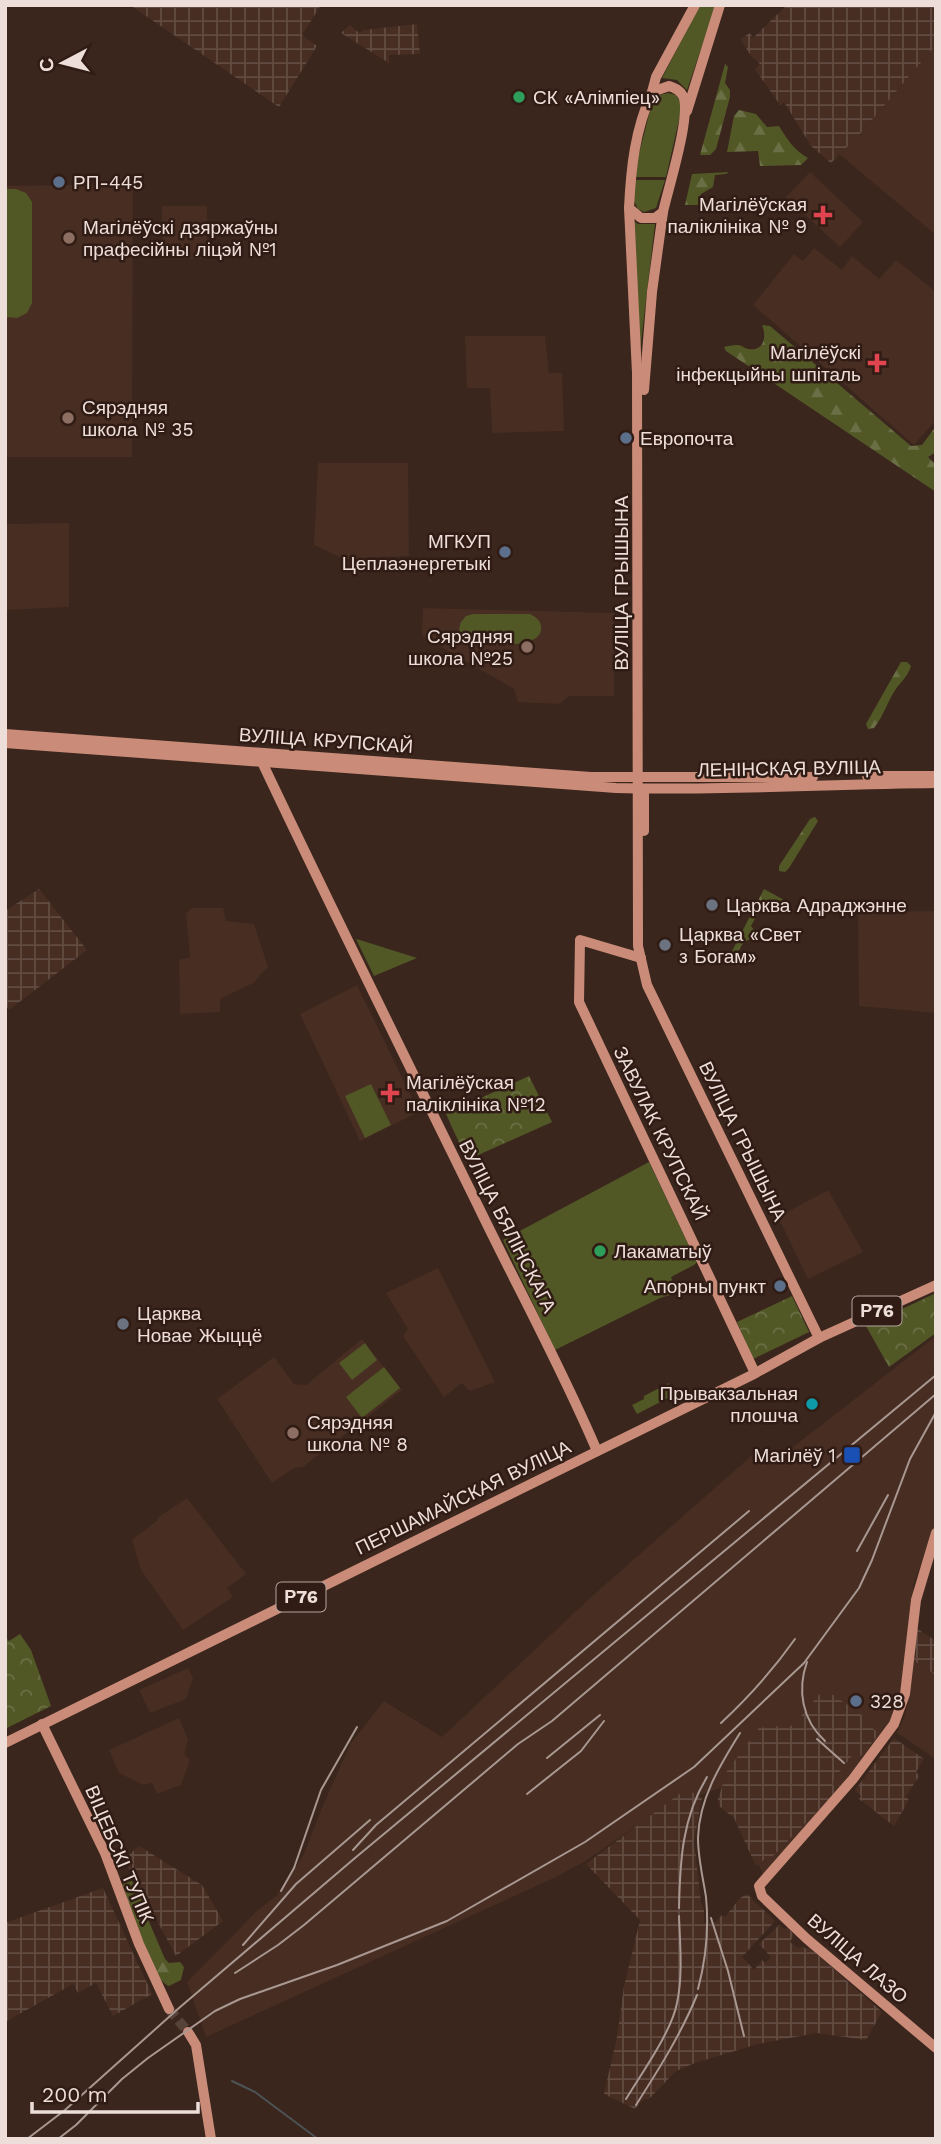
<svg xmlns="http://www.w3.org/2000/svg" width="941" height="2144" viewBox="0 0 941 2144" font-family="'Work Sans',sans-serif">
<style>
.built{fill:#472d22}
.industrial{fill:url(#industrial-grid)}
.grass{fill:#525726}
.forest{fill:url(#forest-firs)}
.park{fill:url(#park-crowns)}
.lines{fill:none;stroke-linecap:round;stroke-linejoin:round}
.stream{stroke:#4d5355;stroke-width:2}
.major-tunnel{stroke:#554239;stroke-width:10;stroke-dasharray:10 5;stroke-linecap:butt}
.major{stroke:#ca8c79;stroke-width:10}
.rail{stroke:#a99891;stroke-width:2}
.leisure-dot{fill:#2e9e5b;stroke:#301c14;stroke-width:2.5}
.service-dot{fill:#5c6f8a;stroke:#301c14;stroke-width:2.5}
.health-dot{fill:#e0444e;stroke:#301c14;stroke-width:2.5}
.education-dot{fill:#8d6e63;stroke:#301c14;stroke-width:2.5}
.worship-dot{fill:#6b7280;stroke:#301c14;stroke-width:2.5}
.culture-dot{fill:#0f9aa8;stroke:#301c14;stroke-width:2.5}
.transit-dot{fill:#1a4fb4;stroke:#301c14;stroke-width:2.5}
.labels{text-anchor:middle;stroke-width:5;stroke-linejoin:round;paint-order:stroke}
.shield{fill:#301c14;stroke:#b4a49e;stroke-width:2}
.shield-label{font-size:18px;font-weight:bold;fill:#edded9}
.poi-label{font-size:19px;fill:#edded9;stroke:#301c14;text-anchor:start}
.street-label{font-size:19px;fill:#edded9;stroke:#301c14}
</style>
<defs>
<pattern id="industrial-grid" width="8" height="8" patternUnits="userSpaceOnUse" patternTransform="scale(1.75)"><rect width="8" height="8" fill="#472d22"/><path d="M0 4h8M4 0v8" fill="none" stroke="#624b42"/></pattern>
<pattern id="forest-firs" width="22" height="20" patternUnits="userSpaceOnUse" patternTransform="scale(1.75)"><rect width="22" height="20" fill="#525726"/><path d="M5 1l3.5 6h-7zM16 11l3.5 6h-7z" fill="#6b6f45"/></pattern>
<pattern id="park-crowns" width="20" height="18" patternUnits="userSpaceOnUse" patternTransform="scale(1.75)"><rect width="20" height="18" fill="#525726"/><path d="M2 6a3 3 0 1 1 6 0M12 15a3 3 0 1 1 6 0" fill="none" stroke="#6b6f45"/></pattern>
</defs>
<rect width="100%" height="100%" fill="#3a261d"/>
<g class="built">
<path d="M936 45V235L839 154 859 135Z"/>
<path d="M810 172 863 222 840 247 792 203H787L786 197Z"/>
<path d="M133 184 132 457H5V186Z"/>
<rect x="162" y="206" width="45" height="53"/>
<path d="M814 248 842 270 852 256 879 279 896 260 936 292V420L914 445 753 305 794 254 803 261Z"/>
<path d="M465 336H545L549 373H562L564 431 492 433 490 388H467Z"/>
<path d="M318 463H408L409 556 344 559 314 545Z"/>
<path d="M69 523V607L5 610V524Z"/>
<path d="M423 608 614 613V696H569L560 704 518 702 514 689 422 636Z"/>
<path d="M191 908H223L226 921 254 924 268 967 253 983 220 999V1012L180 1014 179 960 190 957 186 914Z"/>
<path d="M936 911V1013L859 1006 858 912Z"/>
<path d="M357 985 419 1112 360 1141 300 1014Z"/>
<path d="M828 1190 863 1252 808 1279 778 1217Z"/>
<path d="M438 1268 495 1382 470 1391 462 1383 444 1397 403 1336 408 1329 386 1293Z"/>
<path d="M936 1336V1530L913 1585 912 1672 914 1661 936 1675V1759L897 1733 905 1716 911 1682 896 1727 764 1877 726 1786 661 1809 584 1862 554 1878 206 2037 187 1982 257 1911 277 1895 303 1856 323 1805 351 1743 384 1701 442 1737 590 1598 758 1450 768 1459 775 1461Z"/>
<path d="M362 1339 402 1390 303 1467 294 1468 272 1483 217 1399 274 1357 294 1384 306 1385Z"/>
<path d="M187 1498 246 1574 227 1588 233 1597 183 1630 141 1570 132 1540 158 1520 157 1518Z"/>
<path d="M188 1668 193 1678 186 1699 150 1713 139 1690Z"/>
<path d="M179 1718 188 1739 184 1754 190 1760 181 1785 157 1794 152 1783 143 1785 119 1773 109 1750Z"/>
</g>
<g class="industrial">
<path d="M130 5H321L302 35 317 46 279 107Z"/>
<path d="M787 5H936V45L859 135 831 163 811 146 784 102 780 105 755 69 760 64 751 56 740 39 750 33 753 38Z"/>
<path d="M417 24 420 54 389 55V63L341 33 350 25 359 33 364 30Z"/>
<path d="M39 889 87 950 9 1010 5 1004V911Z"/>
<path d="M916 1628 936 1641V1675L914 1661Z"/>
<path d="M824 1689 858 1712 865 1718 864 1720 879 1734 861 1756 855 1752 834 1779 833 1785 836 1787 839 1785 841 1787 767 1862 765 1859 756 1866 734 1818 719 1806 718 1799 727 1771 759 1728 774 1726 787 1728 794 1724Z"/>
<path d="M894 1738 924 1759 916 1772 919 1776 906 1797 909 1800 894 1826 859 1799 861 1796 855 1790Z"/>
<path d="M686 1789 702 1798 694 1841 701 1902 704 1909V1923L715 1922 722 1915 725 1917 740 1898 747 1894 775 1921 742 1957 754 1970 762 1960 765 1963 771 1957 759 1944 779 1925 784 1929 788 1927 794 1935 790 1942 798 1948 803 1946 806 1949 809 1947 882 2012 866 2040 817 2033 758 2044 695 2063 676 2071 649 2099 643 2100 635 2109 604 2094 617 2037 624 1986 640 1920 586 1864Z"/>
<path d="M139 1846 202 1885 223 1921 176 1956 124 1859Z"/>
<path d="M103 1888 152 1994 113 2016 96 1983 78 1993 73 1984 5 2022V1923Z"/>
</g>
<g class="grass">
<path d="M700 5H716L687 90 677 80 662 78Z"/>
<path d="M668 93 676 95 680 101 681 111 666 177H633L652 103 656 96Z"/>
<path d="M632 180H665L656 208 644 212 638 209 634 201Z"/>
<path d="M5 189H16L26 193 32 202V303L27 313 17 318 5 317Z"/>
<path d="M632 220 638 224H655L640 351Z"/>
<path d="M530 614C536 617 540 620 541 626 545 651 486 644 470 643 460 640 457 632 461 622L466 616 473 614Z"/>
<path d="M356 939 360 940 417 958 374 976Z"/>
<path d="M371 1084 391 1125 365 1138 345 1096Z"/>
<path d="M649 1162 697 1262 694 1265 671 1277 677 1293 660 1298 555 1350 503 1240Z"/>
<path d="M365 1343 377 1360 352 1380 339 1363Z"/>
<path d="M384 1367 400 1388 362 1418 346 1397Z"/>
<path d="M669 1383 674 1395 637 1414 632 1405 644 1399V1396Z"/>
</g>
<g class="forest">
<path d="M725 64 728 67 725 83 730 90V97L716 149 710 155H700Z"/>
<path d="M739 110 756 114 767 127 779 126C786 138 795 151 808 158L801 165 760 166 758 151 727 152 734 116Z"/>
<path d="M729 172 726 174 715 175 713 187 701 194 699 205H685L692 174Z"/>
<path d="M762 325 770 326 911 446 922 445 936 426V452L928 457 936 465V492L726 351 724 347C728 346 732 345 736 345 743 345 741 347 748 349 764 352 767 336 762 325Z"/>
<path d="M901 662H907L911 666C908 675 904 679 898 686 888 699 884 716 874 728L868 729 866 724Z"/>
<path d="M815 817 818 821 789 868 785 872 779 871V866L810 819Z"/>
<path d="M764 889 784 900 779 905C762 903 758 913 751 926L754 930 752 938 744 942 737 953 739 966 729 963 728 959Z"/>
<path d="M126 1876 136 1885 149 1907 147 1917 165 1959 169 1963 180 1962 184 1967 181 1980 169 1986C150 1979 129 1905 123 1885L122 1878Z"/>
</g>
<g class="park">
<path d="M529 1076 552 1122 467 1160 446 1114Z"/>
<path d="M936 1293V1333L889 1367 866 1326Z"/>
<path d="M792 1296 809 1332 753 1359 737 1322Z"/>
<path d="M20 1634 31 1650 51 1706 5 1729V1637L9 1641Z"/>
</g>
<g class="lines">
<path class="stream" d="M232 2081 255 2092 318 2139"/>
<path class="major-tunnel" d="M169 2009 188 2032"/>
<g class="major">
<path d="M669 86C675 88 680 90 683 96 692 114 668 189 663 212L655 218H641L629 208C631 167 635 130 652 92Z"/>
<path d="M652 92 656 77 695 5"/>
<path d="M687 111 720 5"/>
<path d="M629 208 637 373 638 946 647 985 819 1338"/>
<path d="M644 390 652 292 663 212"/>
<path d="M5 734 591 777H813"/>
<path d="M5 743 616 788C722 791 829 784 936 783"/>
<path d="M262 756V762C334 914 409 1065 483 1216 521 1294 563 1371 597 1451"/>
<path d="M867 776H936"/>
<path d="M644 791V831"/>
<path d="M641 958 580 940 579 1002 755 1373"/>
<path d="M936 1533 916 1600 905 1694 894 1724 853 1779 759 1886 762 1896 807 1939 936 2048"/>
<path d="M42 1724 105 1853 139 1944 169 2009"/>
<path d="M5 1743 752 1375 819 1338 936 1285"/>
<path d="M188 2032 196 2045 211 2139"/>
</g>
<g class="rail">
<path d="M857 1551 888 1495"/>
<path d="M807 1662C797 1690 802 1720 825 1741"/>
<path d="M721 1723C749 1697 773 1670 795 1639"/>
<path d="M817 1739 844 1763"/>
<path d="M547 1758 600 1715"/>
<path d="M527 1794 581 1751 604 1721"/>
<path d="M353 1850 376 1825 749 1511"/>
<path d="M281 1891 294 1868 321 1790 357 1727"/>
<path d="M679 1908C680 1861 682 1818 707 1777"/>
<path d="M711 1918 728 1971 744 2036"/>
<path d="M243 1945 296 1884 370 1820"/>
<path d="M235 1973 278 1945 304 1925 518 1744 552 1721 936 1394"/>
<path d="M698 1989C706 1959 709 1928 706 1897 703 1878 698 1858 698 1838 699 1799 720 1765 740 1733"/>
<path d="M626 2099C641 2074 672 2031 677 2003 683 1975 680 1944 679 1916"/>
<path d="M636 2105C659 2069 681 2034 697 1995"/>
<path d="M27 2139 65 2110 179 2008 355 1858 936 1375"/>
<path d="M58 2139 76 2125 122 2079 148 2058 215 2011 240 1999 337 1965 447 1921 585 1842 694 1767 804 1663 859 1588 872 1560 910 1459 936 1412"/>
</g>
</g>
<g class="leisure-dot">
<circle cx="519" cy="97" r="7"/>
<circle cx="600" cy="1251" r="7"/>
</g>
<g class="service-dot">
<circle cx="59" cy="182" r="7"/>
<circle cx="626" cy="438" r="7"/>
<circle cx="505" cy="552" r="7"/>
<circle cx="780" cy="1286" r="7"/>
<circle cx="856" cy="1701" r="7"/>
</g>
<g class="health-dot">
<path d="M819.5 204.5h7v7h7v7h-7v7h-7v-7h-7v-7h7z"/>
<path d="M873.5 352.5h7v7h7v7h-7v7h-7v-7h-7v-7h7z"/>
<path d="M386.5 1082.5h7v7h7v7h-7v7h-7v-7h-7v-7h7z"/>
</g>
<g class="education-dot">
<circle cx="69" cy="238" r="7"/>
<circle cx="68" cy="418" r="7"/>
<circle cx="527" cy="647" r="7"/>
<circle cx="293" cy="1433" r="7"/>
</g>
<g class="worship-dot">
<circle cx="712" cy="905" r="7"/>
<circle cx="665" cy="945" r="7"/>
<circle cx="123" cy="1324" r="7"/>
</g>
<circle class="culture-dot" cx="812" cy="1404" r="7"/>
<rect class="transit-dot" x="843" y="1446" width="18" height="18" rx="3.5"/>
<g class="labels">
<g class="shield">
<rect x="852.5" y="1296.5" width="49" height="29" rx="5"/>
<rect x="276.5" y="1582.5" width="49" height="29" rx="5"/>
</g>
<g class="shield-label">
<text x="877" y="1317">Р76</text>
<text x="301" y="1603">Р76</text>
</g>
<g class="poi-label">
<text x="533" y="104">СК «Алімпіец»</text>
<text x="73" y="189">РП-445</text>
<text x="807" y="211" text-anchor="end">Магілёўская<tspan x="807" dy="22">паліклініка № 9</tspan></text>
<text x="83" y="234">Магілёўскі дзяржаўны<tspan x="83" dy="22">прафесійны ліцэй №1</tspan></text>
<text x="861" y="359" text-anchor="end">Магілёўскі<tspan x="861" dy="22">інфекцыйны шпіталь</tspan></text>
<text x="82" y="414">Сярэдняя<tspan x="82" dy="22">школа № 35</tspan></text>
<text x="640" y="445">Европочта</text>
<text x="491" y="548" text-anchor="end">МГКУП<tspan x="491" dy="22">Цеплаэнергетыкі</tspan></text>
<text x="513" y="643" text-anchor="end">Сярэдняя<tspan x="513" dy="22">школа №25</tspan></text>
<text x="726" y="912">Царква Адраджэнне</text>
<text x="679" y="941">Царква «Свет<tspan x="679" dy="22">з Богам»</tspan></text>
<text x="406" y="1089">Магілёўская<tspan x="406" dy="22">паліклініка №12</tspan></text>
<text x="614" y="1258">Лакаматыў</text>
<text x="766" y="1293" text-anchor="end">Апорны пункт</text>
<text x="137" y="1320">Царква<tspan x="137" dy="22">Новае Жыццё</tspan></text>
<text x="798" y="1400" text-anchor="end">Прывакзальная<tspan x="798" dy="22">плошча</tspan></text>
<text x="307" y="1429">Сярэдняя<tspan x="307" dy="22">школа № 8</tspan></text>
<text x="836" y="1462" text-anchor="end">Магілёў 1</text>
<text x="870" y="1708">328</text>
</g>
<g class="street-label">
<text transform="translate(621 583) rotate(-90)" y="7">ВУЛІЦА ГРЫШЫНА</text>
<text transform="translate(326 740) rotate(4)" y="7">ВУЛІЦА КРУПСКАЙ</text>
<text transform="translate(789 768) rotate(-1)" y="7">ЛЕНІНСКАЯ ВУЛІЦА</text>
<text transform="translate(661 1133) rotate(64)" y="7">ЗАВУЛАК КРУПСКАЙ</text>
<text transform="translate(743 1141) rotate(64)" y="7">ВУЛІЦА ГРЫШЫНА</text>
<text transform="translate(508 1226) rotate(63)" y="7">ВУЛІЦА БЯЛІНСКАГА</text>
<text transform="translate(463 1497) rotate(-26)" y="7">ПЕРШАМАЙСКАЯ ВУЛІЦА</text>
<text transform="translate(120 1854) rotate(67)" y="7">ВІЦЕБСКІ ТУПІК</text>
<text transform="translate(858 1958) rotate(41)" y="7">ВУЛІЦА ЛАЗО</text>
</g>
</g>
<rect width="941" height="2144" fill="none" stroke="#edded9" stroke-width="14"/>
<g transform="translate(63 63) rotate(263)" stroke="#301c14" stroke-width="5" paint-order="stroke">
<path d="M0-5L12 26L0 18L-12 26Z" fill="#edded9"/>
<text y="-10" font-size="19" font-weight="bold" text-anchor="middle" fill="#edded9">С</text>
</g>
<path d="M32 2102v10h166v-10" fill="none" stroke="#edded9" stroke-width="3.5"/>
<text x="42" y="2102" font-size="21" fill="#edded9" stroke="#301c14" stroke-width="5" paint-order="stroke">200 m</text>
</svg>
